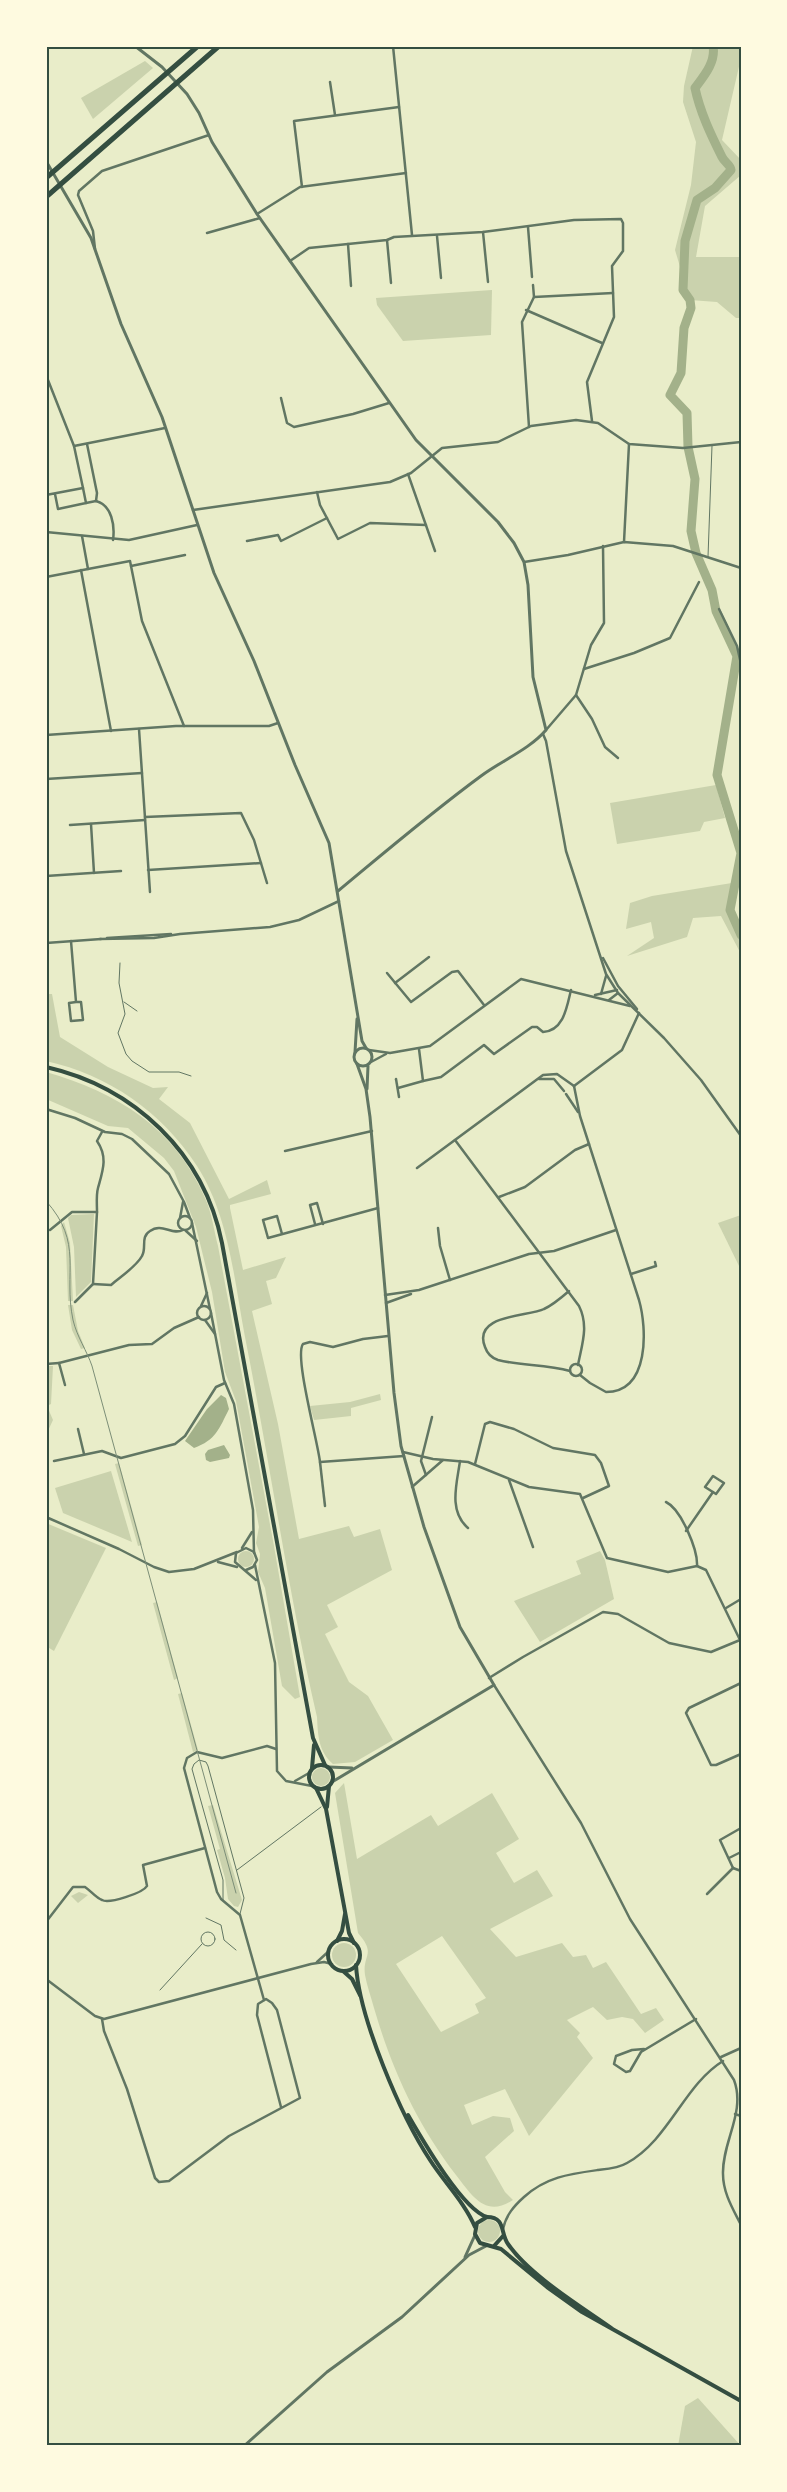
<svg xmlns="http://www.w3.org/2000/svg" width="787" height="2492" viewBox="0 0 787 2492" font-family="Overpass,sans-serif">
<style>
.green{fill:#cad2ad;fill-rule:evenodd}
.water{fill:#a3b18a}
.lines{fill:none;stroke-linecap:round;stroke-linejoin:round}
.river{stroke:#a3b18a;stroke-width:9}
.service{stroke:#617663;stroke-width:1}
.minor{stroke:#617663;stroke-width:2.5}
.tertiary{stroke:#617663;stroke-width:3}
.secondary{stroke:#344e41;stroke-width:4}
.motorway{stroke:#344e41;stroke-width:5}
.tram{stroke:#7c8e77;stroke-width:1}
.neatline{fill:none;stroke:#344e41;stroke-width:2}
</style>
<rect width="100%" height="100%" fill="#e9edc9"/>
<g class="green">
<path d="M693 46H741V58L722 140 741 160V175L705 206 696 257H741V318H736L717 302 690 300 675 250 691 185 696 142 683 102 684 86Z"/>
<path d="M145 61 153 68 93 119 81 98Z"/>
<path d="M492 290 491 335 403 341 377 305 376 298Z"/>
<path d="M716 785 725 818 704 822 700 831 617 844 610 803Z"/>
<path d="M738 882 734 912 741 929V954L721 916 693 918 687 937 627 956 654 938 651 922 626 929 630 903 652 896Z"/>
<path d="M46 994H52L60 1037 108 1067 153 1088 168 1087 159 1099 190 1123 229 1199 267 1180 271 1194 230 1205V1208L243 1270 286 1257 276 1278 266 1281 272 1304 252 1311 278 1424 299 1539 349 1526 354 1537 380 1529 392 1570 327 1605 338 1627 325 1634 349 1682 368 1696 393 1740 355 1762 333 1764C318 1751 318 1735 317 1717 288 1591 270 1463 245 1337 234 1279 229 1216 197 1166 162 1112 109 1075 46 1061Z"/>
<path d="M46 1072C118 1093 174 1127 205 1198 212 1213 214 1231 218 1246L274 1546 300 1697 295 1699 282 1686 265 1588 258 1572 260 1554 256 1543 259 1527 236 1401 225 1372 212 1292 196 1227 174 1171 164 1158 128 1128 108 1126 46 1099Z"/>
<path d="M94 1214 91 1282 76 1297 74 1247 68 1218 71 1215Z"/>
<path d="M741 1215V1270L718 1223Z"/>
<path d="M64 1222 70 1243 73 1301H68L66 1247 61 1226Z"/>
<path d="M68 1305H73L78 1331 85 1348 81 1349 72 1330Z"/>
<path d="M46 1366H53L51 1404 47 1406 53 1420 46 1435Z"/>
<path d="M380 1394 381 1400 351 1408V1416L314 1420 310 1406 350 1402Z"/>
<path d="M119 1463 142 1545 138 1546 115 1464Z"/>
<path d="M111 1471 132 1542 63 1513 55 1488Z"/>
<path d="M46 1523 106 1548 54 1651 46 1646Z"/>
<path d="M600 1551 605 1560 614 1599 540 1642 514 1601 581 1574 576 1561Z"/>
<circle cx="246" cy="1559" r="8"/>
<path d="M157 1602 178 1678 174 1680 153 1603Z"/>
<path d="M182 1693 198 1750 193 1752 178 1694Z"/>
<circle cx="321" cy="1777" r="9"/>
<path d="M344 1783 357 1859 431 1815 438 1826 492 1793 519 1839 496 1853 514 1883 537 1870 553 1896 490 1929 516 1957 562 1943 573 1957 586 1955 593 1968 606 1962 641 2014 656 2008 664 2020 645 2033 633 2019 622 2017 607 2020 593 2007 567 2020 580 2033 577 2037 593 2058 529 2136 505 2089 464 2105 472 2125 493 2116 510 2118 514 2131 485 2157 505 2192 513 2200C486 2218 473 2197 456 2175 417 2124 392 2070 374 2008 371 1997 367 1986 365 1975 362 1954 377 1955 358 1933L335 1793ZM442 1936 486 1998 475 2004 479 2013 441 2032 396 1964Z"/>
<path d="M213 1805 242 1900 238 1907 234 1906 228 1899 225 1878 217 1850 220 1849 208 1806Z"/>
<path d="M79 1892 88 1895 78 1903 71 1896Z"/>
<circle cx="344" cy="1955" r="12"/>
<circle cx="489" cy="2231" r="11"/>
<path d="M698 2398 741 2446H678L685 2406Z"/>
</g>
<g class="water">
<path d="M221 1395 226 1398 229 1409C219 1429 216 1440 194 1448L185 1441 207 1409Z"/>
<path d="M224 1445 230 1455 229 1458 210 1462 206 1460 205 1454 208 1450Z"/>
</g>
<g class="lines">
<path class="river" d="M713 46C716 62 704 76 695 88 700 112 711 135 722 157 725 163 730 164 731 170L715 188 697 200 685 241 683 290 690 300 691 308 684 328 681 373 670 395 687 413 688 447 695 479 691 531 696 553 712 590 716 611 737 656 717 775 741 853 730 910 741 935"/>
<g class="service">
<path d="M708 557 712 446"/>
<path d="M120 963 119 983 125 1014 118 1033 126 1054 132 1061 149 1072H179L191 1076"/>
<path d="M124 1002 137 1011"/>
<path d="M237 1870 321 1807"/>
<path d="M223 1900V1880L192 1769 194 1764 199 1760 206 1762 208 1766 244 1898 240 1914"/>
<path d="M206 1918 221 1925 224 1940 236 1950"/>
<circle cx="208" cy="1939" r="7"/>
<path d="M160 1990 202 1944"/>
</g>
<g class="minor">
<path d="M393 46 412 235"/>
<path d="M330 82 335 115"/>
<path d="M302 187 294 121 399 107"/>
<path d="M257 214 300 187 406 173"/>
<path d="M528 227 532 277"/>
<path d="M483 232 488 282"/>
<path d="M207 233 260 218"/>
<path d="M437 236 441 278"/>
<path d="M387 240 391 283"/>
<path d="M348 244 351 286"/>
<path d="M95 249 93 231 78 195 79 191 102 171 209 135"/>
<path d="M290 261 309 248 387 240 394 237 483 232 574 220 621 219 623 223V251L612 266 614 317 587 382 592 421"/>
<path d="M534 297 613 293"/>
<path d="M526 310 602 343"/>
<path d="M46 375 74 446 83 488"/>
<path d="M281 398 287 423 294 427 353 414 389 403"/>
<path d="M529 427 522 322 534 297 533 285"/>
<path d="M87 444 97 493 96 501"/>
<path d="M74 446 165 428"/>
<path d="M408 474 435 551"/>
<path d="M317 492 320 505 338 539 370 523 426 525"/>
<path d="M46 495 83 488 86 503 58 509 55 494"/>
<path d="M96 501C112 505 115 526 113 540"/>
<path d="M86 503 96 501"/>
<path d="M193 510 390 482 411 473 442 448 498 442 531 426 576 420 598 423 629 444 683 448 741 442"/>
<path d="M46 532 129 540 197 525"/>
<path d="M82 536 88 569"/>
<path d="M247 541 278 535 281 541 327 518"/>
<path d="M624 542 629 444"/>
<path d="M524 562 568 555 624 542 673 546 741 568"/>
<path d="M131 566 185 555"/>
<path d="M81 570 111 731"/>
<path d="M46 577 130 561 142 621 184 726"/>
<path d="M719 609 737 646 741 664"/>
<path d="M584 669 634 653 670 638 699 582"/>
<path d="M46 676V684"/>
<path d="M741 684V696"/>
<path d="M576 695 592 719 605 747 618 758"/>
<path d="M139 729 150 892"/>
<path d="M546 730 576 695 591 645 604 623 603 546"/>
<path d="M543 734 546 741 566 851 606 974 618 993 664 1038 701 1080 741 1136"/>
<path d="M46 735 176 726H269L278 723"/>
<path d="M46 779 142 773"/>
<path d="M145 817 241 813 254 840 267 883"/>
<path d="M91 824 94 873"/>
<path d="M70 825 145 820"/>
<path d="M148 870 261 863"/>
<path d="M46 876 121 871"/>
<path d="M107 938 171 934"/>
<path d="M100 939 154 938 180 934 270 927 299 920 339 901"/>
<path d="M71 941 76 1002 69 1003 71 1021 83 1020 81 1002H76"/>
<path d="M46 943 101 939"/>
<path d="M603 958 618 986 637 1009"/>
<path d="M387 973 411 1002 452 972 458 971 484 1005"/>
<path d="M395 983 429 957"/>
<path d="M601 994 606 976"/>
<path d="M595 995 617 990"/>
<path d="M609 1000 618 993"/>
<path d="M419 1049 423 1081 441 1077 484 1045 494 1054 532 1027H537L543 1032C564 1031 567 1006 571 990"/>
<path d="M369 1050 390 1053 430 1046 521 979 630 1006"/>
<path d="M371 1062 386 1054"/>
<path d="M396 1079 399 1097"/>
<path d="M539 1079H554L564 1091"/>
<path d="M574 1086 580 1116 639 1300C647 1328 650 1392 606 1392L590 1383 580 1375"/>
<path d="M574 1086 622 1050 639 1013"/>
<path d="M398 1088 423 1081"/>
<path d="M566 1094 578 1112"/>
<path d="M46 1109 75 1118 105 1132 122 1134 132 1139 169 1174 184 1202 190 1218"/>
<path d="M455 1140 579 1306C589 1326 582 1344 578 1365"/>
<path d="M285 1151 372 1131"/>
<path d="M417 1168 543 1075 557 1074 574 1086"/>
<path d="M499 1197 525 1187 575 1150 589 1144"/>
<circle cx="185" cy="1223" r="7"/>
<path d="M180 1218 183 1202"/>
<path d="M192 1223 210 1309"/>
<path d="M315 1224 310 1205 317 1203 323 1224"/>
<path d="M438 1228 440 1246 450 1280"/>
<path d="M50 1230 72 1212H97C97 1204 96 1195 98 1188 103 1170 108 1157 97 1141L102 1132"/>
<path d="M186 1231 197 1241"/>
<path d="M282 1234 277 1216 263 1220 268 1238 378 1208"/>
<path d="M631 1274 656 1266 655 1262"/>
<path d="M93 1284 111 1285C120 1277 136 1267 142 1256 147 1248 140 1237 150 1231 162 1222 172 1236 183 1230"/>
<path d="M569 1291C561 1298 553 1305 544 1309 528 1317 472 1314 485 1347 487 1353 492 1358 498 1360 521 1366 546 1364 570 1371"/>
<path d="M385 1295 419 1290 529 1254 554 1251 616 1230"/>
<path d="M75 1302 93 1284 97 1212"/>
<path d="M386 1303 411 1294"/>
<path d="M201 1306 207 1293"/>
<circle cx="204" cy="1313" r="7"/>
<path d="M211 1313 224 1380 234 1404 253 1510 254 1553"/>
<path d="M205 1320 215 1334"/>
<path d="M388 1336 363 1339 333 1347 310 1342 303 1344C294 1356 318 1442 320 1462L404 1456"/>
<path d="M46 1364 59 1363"/>
<circle cx="576" cy="1370" r="6"/>
<path d="M65 1385 59 1363 129 1345 152 1344 174 1328 199 1317"/>
<path d="M78 1429 84 1454"/>
<path d="M403 1452 433 1459 468 1462 529 1487 580 1494 607 1558 668 1572 697 1566 706 1570 740 1640 711 1652 669 1643 618 1614 603 1612 523 1657 489 1678"/>
<path d="M54 1461 102 1451 121 1458 175 1444 185 1436 216 1387 225 1383"/>
<path d="M460 1461C457 1483 448 1511 468 1528"/>
<path d="M320 1462 325 1506"/>
<path d="M475 1464 485 1424 490 1422 514 1429 553 1448 595 1455 601 1463 609 1486 583 1498"/>
<path d="M426 1475 421 1461 432 1417"/>
<path d="M713 1476 724 1483 716 1494 705 1487Z"/>
<path d="M509 1480 533 1547"/>
<path d="M412 1487 443 1460"/>
<path d="M666 1502C681 1509 698 1550 697 1566"/>
<path d="M46 1517 119 1549 154 1567 169 1572 194 1569 237 1552"/>
<path d="M686 1531 713 1492"/>
<path d="M242 1548 252 1532"/>
<path d="M218 1562 237 1567"/>
<path d="M255 1565 275 1663 277 1771 286 1781 312 1786"/>
<path d="M246 1570 253 1567 257 1560 254 1552 246 1548 236 1553 235 1562 256 1580"/>
<path d="M726 1608 741 1599"/>
<path d="M741 1683 689 1708 686 1713 711 1765H716L741 1754"/>
<path d="M494 1685 581 1823 630 1919 734 2080C746 2112 722 2142 723 2174 723 2193 733 2209 741 2225"/>
<path d="M295 1781 309 1773"/>
<path d="M729 1858 741 1852"/>
<path d="M733 1868 720 1840 741 1828"/>
<path d="M733 1868 741 1871"/>
<path d="M707 1894 733 1868"/>
<path d="M46 1922 73 1887H85C91 1891 96 1898 102 1900 109 1904 143 1893 147 1886L143 1865 205 1848"/>
<path d="M317 1962 329 1951"/>
<path d="M46 1979 95 2016 104 2019 311 1964 324 1962 332 1964"/>
<path d="M264 2000 240 1915 221 1899 217 1892 184 1768 187 1758 197 1752 222 1758 267 1746 276 1749"/>
<path d="M102 2019 104 2031 127 2089 155 2178 159 2182 169 2181 229 2136 300 2098 277 2010 272 2003 266 1999 258 2004 257 2015 281 2107"/>
<path d="M644 2049 632 2050 616 2056 614 2064 626 2072 630 2071 641 2052 696 2019"/>
<path d="M721 2057 741 2048"/>
<path d="M735 2114 741 2116"/>
<path d="M503 2229C506 2215 514 2206 524 2197 546 2177 569 2174 598 2170 607 2169 619 2168 627 2163 669 2140 684 2085 723 2061"/>
</g>
<g class="tertiary">
<path d="M135 46 162 67 187 94 199 113 212 142 257 214 416 440 498 522 514 543 524 562 528 585 533 677 546 730C530 749 501 761 481 776 432 812 385 852 338 891"/>
<path d="M46 161 91 238 121 324 162 417 214 573 254 661 295 765 329 843 362 1041 366 1048"/>
<circle cx="363" cy="1057" r="9"/>
<path d="M355 1052 357 1019"/>
<path d="M367 1089 368 1066"/>
<path d="M329 1767 352 1768"/>
<path d="M332 1782 494 1685 460 1627 424 1527 401 1446 394 1393 370 1117 366 1089 357 1064"/>
<path d="M465 2257 475 2235"/>
<path d="M244 2446 327 2372 402 2317 469 2255 486 2246"/>
</g>
<g class="secondary">
<path d="M46 1067C134 1087 204 1153 222 1243L313 1738 325 1765"/>
<circle cx="321" cy="1777" r="12"/>
<path d="M312 1768 314 1745"/>
<path d="M316 1788 326 1809 349 1933 354 1943"/>
<path d="M327 1807 329 1786"/>
<circle cx="344" cy="1955" r="16"/>
<path d="M337 1941 342 1931 345 1914"/>
<path d="M356 1965C359 2018 401 2116 430 2160 444 2182 465 2203 475 2227"/>
<path d="M343 1971 352 1979 360 1995"/>
<path d="M408 2115C422 2139 462 2209 487 2217"/>
<path d="M494 2246 503 2236"/>
<path d="M614 2330C582 2307 530 2276 508 2244 500 2233 506 2217 487 2217L477 2223 475 2234 480 2243 501 2249 547 2287 582 2312 741 2401"/>
</g>
<g class="motorway">
<path d="M46 178 198 46"/>
<path d="M46 197 219 46"/>
</g>
<path class="tram" d="M46 1201C84 1243 63 1272 73 1320 77 1337 87 1351 92 1366L236 1893"/>
</g>
<rect width="787" height="2492" fill="none" stroke="#fefae0" stroke-width="95"/>
<rect x="48" y="48" width="692" height="2396" class="neatline"/>
</svg>
